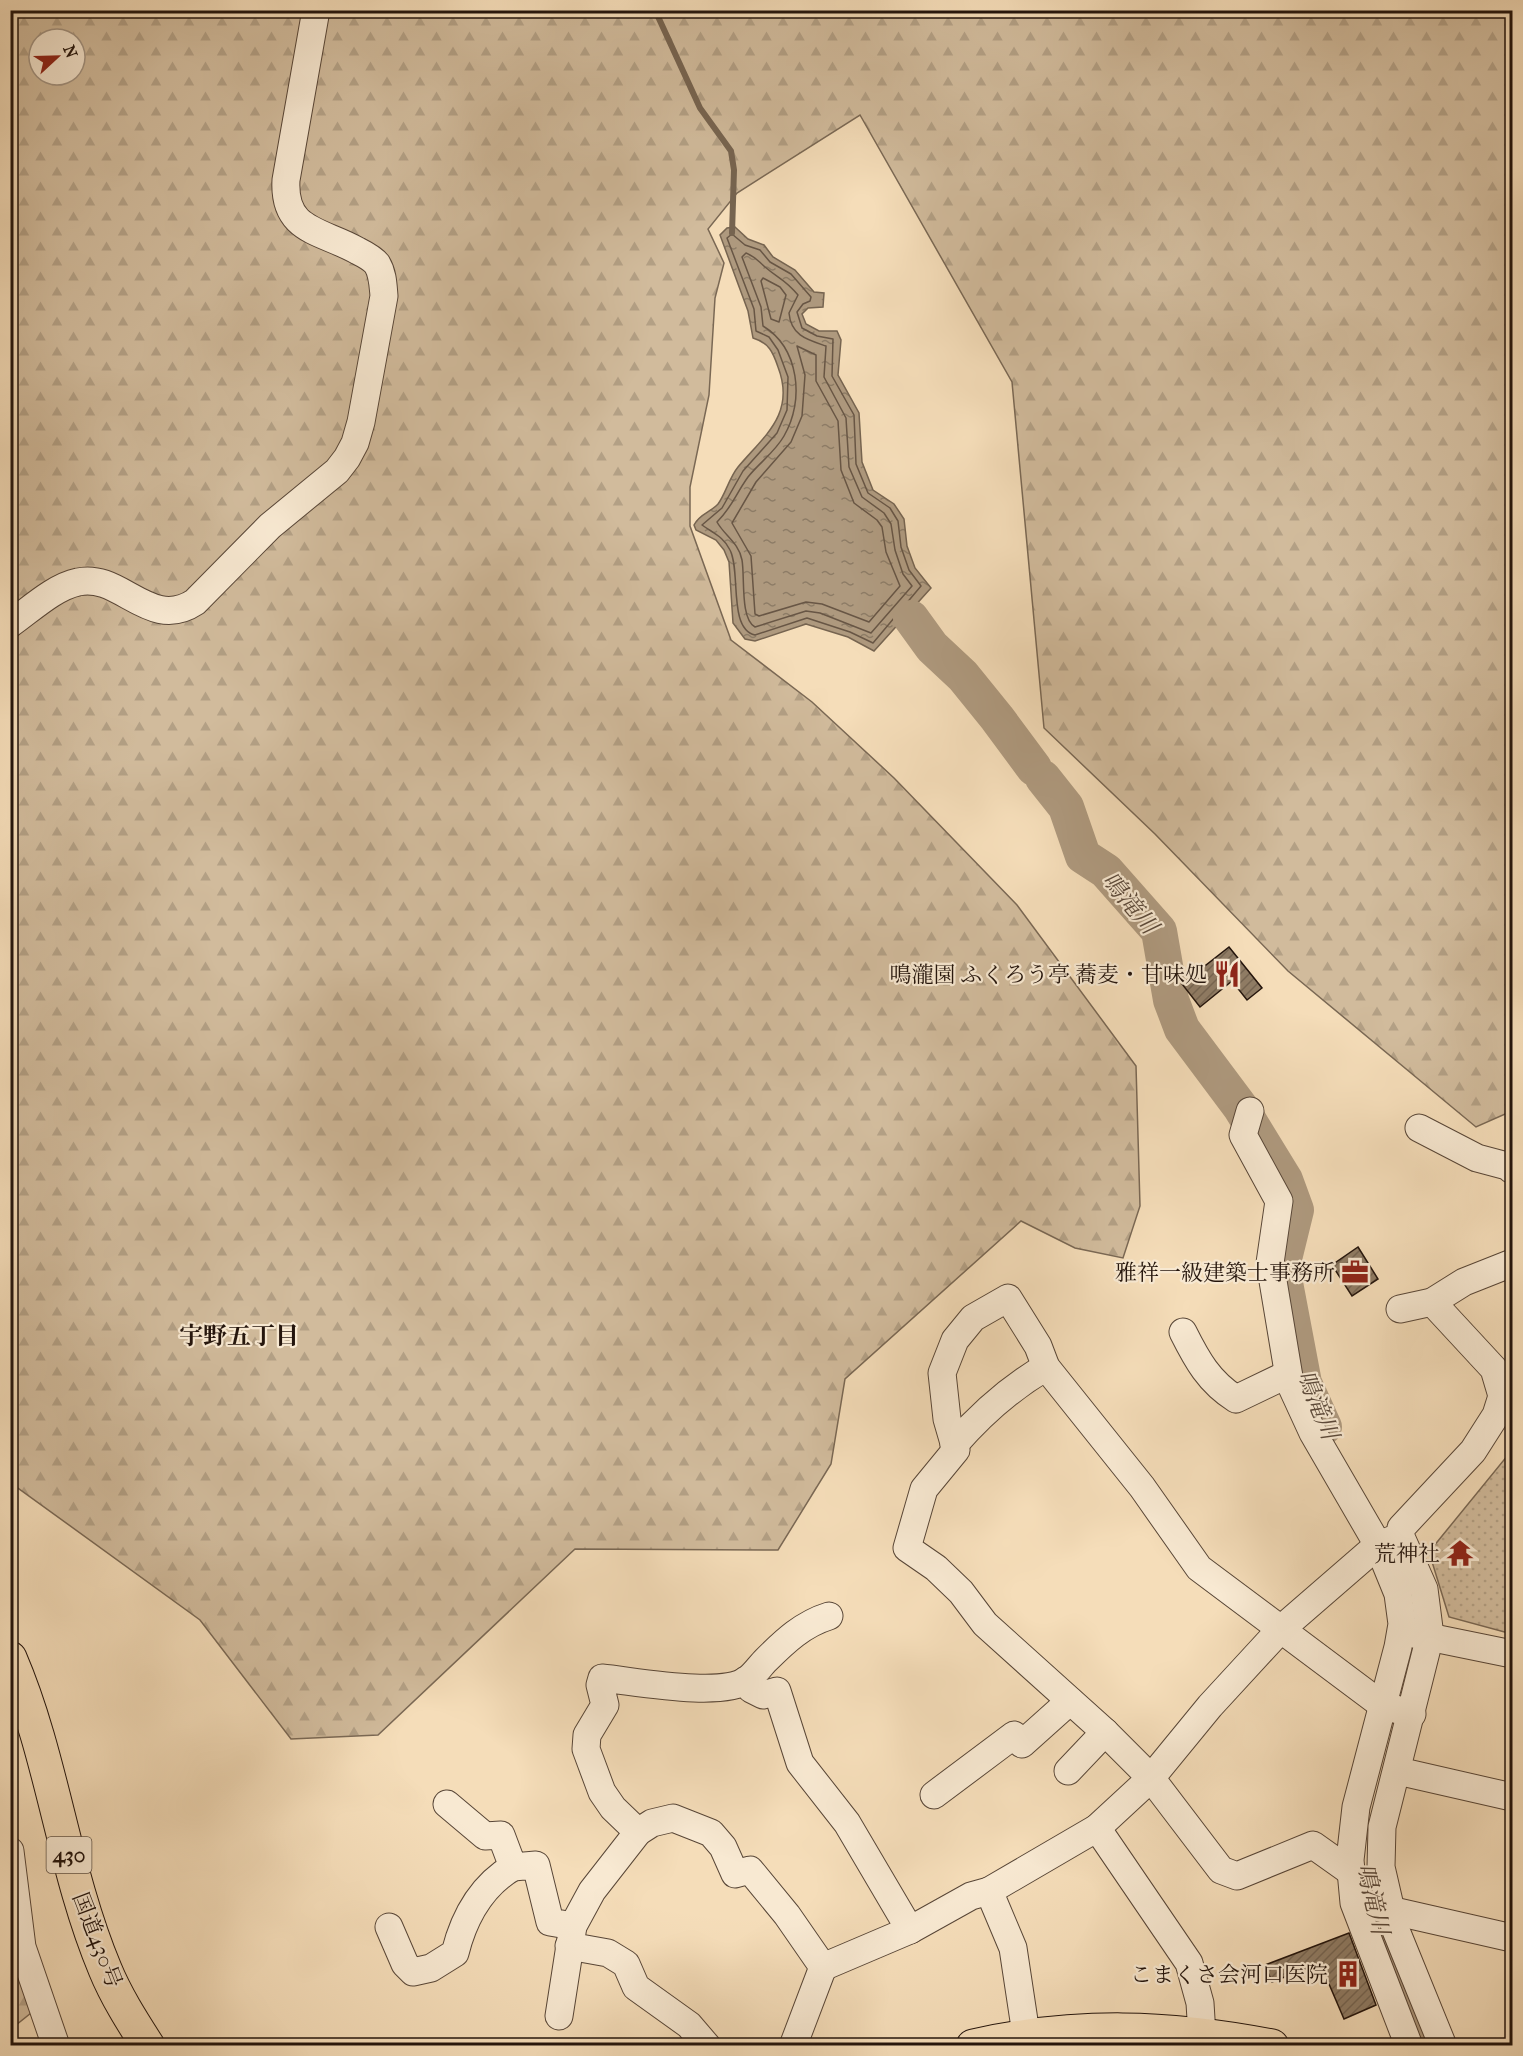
<svg xmlns="http://www.w3.org/2000/svg" width="1523" height="2056" viewBox="0 0 1523 2056" font-family="'IM FELL French Canon','Noto Serif JP',serif">
<style>
.forest{fill:url(#forest-firs);stroke:#7a6854;stroke-width:1.5;fill-rule:evenodd}
.park{fill:url(#park-dots);stroke:#7a6854;stroke-width:1.5}
.water{fill:url(#water-ripples);stroke:#766450;stroke-width:1.5}
.lines{fill:none;stroke-linecap:round;stroke-linejoin:round}
.shore{stroke:#685645;stroke-width:1.5}
.stream{stroke:#766450;stroke-width:6}
.river{stroke:#ae997e;stroke-width:36}
.building{fill:url(#building-hatch);stroke:#23140c;stroke-width:1.5}
.minor-casing{stroke:#584637;stroke-width:29}
.highway-casing{stroke:#23140c;stroke-width:35}
.minor{stroke:#f8e9d2;stroke-width:27}
.highway{stroke:#f5ddb9;stroke-width:33}
.labels{text-anchor:middle;stroke-width:4.5;stroke-linejoin:round;paint-order:stroke}
.shield{fill:#f8e9d2;stroke:#635447;stroke-width:1.5}
.shield-label{font-size:21px;font-weight:bold;fill:#23140c}
.poi-label{font-size:22px;fill:#23140c;stroke:#f8e9d2;text-anchor:end}
.street-label{font-size:22px;fill:#23140c;stroke:#f8e9d2}
.water-label{font-size:24px;font-style:italic;fill:#5b493a;stroke:#f8e9d2}
.neighbourhood-label{font-size:24px;font-weight:bold;fill:#23140c;stroke:#f8e9d2}
</style>
<defs>
<pattern id="forest-firs" width="22" height="20" patternUnits="userSpaceOnUse" patternTransform="scale(1.5)"><rect width="22" height="20" fill="#d1bb9c"/><path d="M5 1l3.5 6h-7zM16 11l3.5 6h-7z" fill="#b3a085"/></pattern>
<pattern id="park-dots" width="8" height="8" patternUnits="userSpaceOnUse" patternTransform="scale(1.5)"><rect width="8" height="8" fill="#d1bb9c"/><path d="M2 2h.1M6 6h.1" fill="none" stroke="#b3a085" stroke-width="1.8" stroke-linecap="round"/></pattern>
<pattern id="water-ripples" width="26" height="14" patternUnits="userSpaceOnUse" patternTransform="scale(1.5)"><rect width="26" height="14" fill="#ae997e"/><path d="M2 4q2-2 4 0t4 0M15 11q2-2 4 0t4 0" fill="none" stroke="#8d7c66"/></pattern>
<pattern id="building-hatch" width="6" height="6" patternUnits="userSpaceOnUse" patternTransform="scale(1.5)"><rect width="6" height="6" fill="#907d66"/><path d="M-1 1l2-2M0 6l6-6M5 7l2-2" fill="none" stroke="#756552"/></pattern>
</defs>
<rect width="100%" height="100%" fill="#f5ddb9"/>
<filter id="stains"><feTurbulence type="fractalNoise" baseFrequency=".00333" numOctaves="4"/><feColorMatrix values="0 0 0 0 .2 0 0 0 0 .09 0 0 0 0 .02 0 0 0 .5 -.17"/></filter>
<radialGradient id="worn" r=".72"><stop offset=".6" stop-color="#630" stop-opacity="0"/><stop offset="1" stop-color="#630" stop-opacity=".3"/></radialGradient>
<g class="forest">
<path d="M11 11H1512V1111L1476 1127 1288 971 1155 834 1044 728 1012 382 860 115 737 193 708 229 724 263 715 298 709 395 690 487V526L731 640 812 702 894 778 1017 905 1136 1066 1140 1206 1123 1258 1075 1248 1021 1221 845 1379 831 1464 778 1550 575 1549 378 1735 291 1739 200 1620 11 1483ZM39 39H75V75H39Z"/>
<path d="M10 1921 31 2013 11 2029H10Z"/>
</g>
<path class="park" d="M1512 1450V1634L1449 1617 1429 1552Z"/>
<path class="water" d="M735 227 748 239 764 245 773 257 795 270 814 292 824 293 823 307 808 308 802 314 806 324 819 331H837L841 340 838 375 859 413 862 462 873 490 894 504 904 519 907 546 915 568 931 588 874 651 848 637 806 624 755 641 745 639 733 623 729 562 724 550 716 540 696 530 694 525C699 514 711 512 718 504 726 493 729 478 738 467 764 436 796 414 778 367 773 352 769 343 753 338L748 311 720 235 727 228Z"/>
<g class="lines">
<g class="shore">
<path d="M732 234 745 245 760 250 770 262 791 274 811 297 810 301 803 304 797 312 802 328 817 336 833 339 832 376 854 415 856 464 868 493 890 508 898 521 901 547 909 570 921 586 873 643 850 632 807 618 755 635C728 629 741 571 730 550 724 537 713 533 702 525L722 508 743 471 777 433 787 410 788 377 778 350 769 337 756 331 754 309 727 238Z"/>
<path d="M746 253C756 257 758 261 765 267 779 279 785 279 798 295L789 313C791 336 808 340 826 346L824 377 846 418 849 467 862 497 884 513 891 524 895 550 903 574 912 586 871 633 820 613 806 611 755 627C740 619 745 577 742 560 739 543 724 535 717 522 733 506 735 495 748 477 759 463 775 452 784 436 805 400 799 348 763 326L761 307 742 257Z"/>
<path d="M763 278 780 287 786 295 779 322 771 319 761 281Z"/>
<path d="M797 346 816 355V381L838 421 841 470 854 503 877 520 882 527 886 552 900 586 869 622 822 604 806 602 759 616 755 614 751 556 732 523 756 482 791 442 802 416 805 375Z"/>
</g>
<g class="stream">
<path d="M655 10 700 108 731 151 734 170 732 233"/>
<path d="M903 609 911 618"/>
</g>
<g class="river">
<path d="M911 618 932 647 963 676 997 718 1034 768"/>
<path d="M1043 778 1066 807 1083 856 1106 871 1159 931 1171 1000 1182 1029 1241 1108 1285 1180 1296 1210 1282 1267 1304 1383 1324 1427"/>
<path d="M1386 1952 1425 2046"/>
</g>
</g>
<g class="building">
<path d="M1229 947 1262 988 1247 1000 1232 981 1200 1007 1182 984Z"/>
<path d="M1358 1247 1378 1279 1352 1296 1332 1265Z"/>
<path d="M1349 1933 1376 2005 1344 2019 1320 1963 1272 1982 1265 1965Z"/>
</g>
<g class="lines">
<defs>
<g id="minor">
<path d="M10 624C30 610 54 587 78 582 120 572 150 632 195 602L270 526 337 471 347 458 355 443 361 422 384 296C383 285 383 274 377 264 373 259 364 254 358 251 321 230 283 232 286 180L316 10"/>
<path d="M1250 1111 1243 1135 1279 1201 1270 1263 1290 1383 1313 1433 1378 1545 1398 1594 1402 1624 1398 1647 1356 1807 1350 1860 1354 1903 1409 2046"/>
<path d="M1419 1128 1477 1158 1507 1166 1512 1170"/>
<path d="M1432 1302 1494 1369 1502 1396"/>
<path d="M1400 1309 1432 1302 1464 1282 1512 1263"/>
<path d="M1183 1332C1197 1360 1209 1382 1236 1399L1288 1374"/>
<path d="M954 1445C981 1414 1010 1388 1046 1367"/>
<path d="M1414 1634 1512 1654"/>
<path d="M746 1680 751 1689 763 1695 777 1691 800 1763 847 1823 910 1930"/>
<path d="M1068 1771 1105 1732"/>
<path d="M1398 1771 1512 1797"/>
<path d="M934 1795 1014 1735 1022 1744 1070 1701"/>
<path d="M447 1804 485 1836 501 1835 513 1867 536 1865 550 1922 573 1926"/>
<path d="M1097 1828 1189 1963 1200 2003 1202 2035"/>
<path d="M638 1832 613 1808 602 1792 586 1749 587 1735 605 1705 600 1685 602 1678C634 1681 721 1698 747 1680 754 1675 760 1666 766 1660 785 1641 803 1624 829 1616"/>
<path d="M10 1851 22 1947 56 2046"/>
<path d="M1351 1872 1313 1845 1237 1876 1221 1870 1151 1778 1105 1732 985 1624 961 1592 936 1568 907 1548 924 1489 956 1450 947 1419 942 1373 955 1340 973 1318 1008 1298 1038 1346 1046 1367 1142 1487 1199 1568 1382 1705 1412 1714"/>
<path d="M1376 1907 1512 1938"/>
<path d="M389 1927 405 1964 413 1972 431 1968 455 1953C464 1917 481 1886 513 1867"/>
<path d="M569 1946 608 1953 626 1964 636 1987 689 2025 707 2046"/>
<path d="M823 1967 910 1930 971 1896 989 1891"/>
<path d="M559 2016 573 1926 592 1891 638 1832 652 1823 673 1818 711 1833 723 1847 735 1874 750 1870 787 1915 823 1967 793 2046"/>
<path d="M1026 2034 1013 1948 989 1891 1097 1828 1151 1778 1210 1706 1280 1630 1378 1545 1394 1539"/>
<path d="M1443 2046 1395 1928 1381 1867 1382 1827 1430 1636 1424 1589 1401 1537V1528L1473 1451 1496 1415 1502 1396 1512 1389"/>
</g>
<g id="highway">
<path d="M10 1658C53 1758 63 1869 105 1969 116 1996 132 2021 148 2046"/>
<path d="M973 2046C1076 2023 1169 2026 1272 2046"/>
</g>
</defs>
<use href="#minor" class="minor-casing"/>
<use href="#highway" class="highway-casing"/>
<use href="#minor" class="minor"/>
<use href="#highway" class="highway"/>
</g>
<defs>
<symbol id="restaurant-bare" viewBox="-9 -9 18 18"><path d="M-5-6h1v4h1v-4h1v4h1v-4h1v5L-1.5 .5V6h-2V.5L-5-1ZM5-6V6H3V1.5H1.5Q1.5-4 5-6Z" fill="#8f2418" stroke="#f8e9d2" stroke-width="2.5" paint-order="stroke"/></symbol>
<symbol id="office-bare" viewBox="-9 -9 18 18"><path d="M-6-3h4V-5.5h4V-3h4V5H-6ZM-1-4.5V-3h2v-1.5ZM-6 0V1H6V0Z" fill="#8f2418" stroke="#f8e9d2" stroke-width="2.5" paint-order="stroke"/></symbol>
<symbol id="temple-bare" viewBox="-9 -9 18 18"><path d="M0-6L5-2H3V0L6.5 2.5H4V6H1.5V3h-3V6H-4V2.5H-6.5L-3 0V-2H-5Z" fill="#8f2418" stroke="#f8e9d2" stroke-width="2.5" paint-order="stroke"/></symbol>
<symbol id="building-bare" viewBox="-9 -9 18 18"><path d="M-4-6H4V6H1V3H-1V6H-4ZM-2.5-4.3h1.7v1.8h-1.7ZM.8-4.3h1.7v1.8H.8ZM-2.5-1h1.7V.8h-1.7ZM.8-1h1.7V.8H.8Z" fill="#8f2418" stroke="#f8e9d2" stroke-width="2.5" paint-order="stroke"/></symbol>
</defs>
<g fill-rule="evenodd">
<use href="#restaurant-bare" x="1208" y="955" width="38" height="38"/>
<use href="#office-bare" x="1336" y="1253" width="38" height="38"/>
<use href="#temple-bare" x="1441" y="1534" width="38" height="38"/>
<use href="#building-bare" x="1329" y="1955" width="38" height="38"/>
</g>
<g class="labels">
<rect class="shield" x="46.5" y="1837" width="45" height="36" rx="4.5"/>
<g class="shield-label">
<text x="69" y="1862">430</text>
</g>
<g class="poi-label">
<text x="1207" y="982">鳴瀧園 ふくろう亭 蕎麦・甘味処</text>
<text x="1335" y="1280">雅祥一級建築士事務所</text>
<text x="1440" y="1561">荒神社</text>
<text x="1328" y="1982">こまくさ会河口医院</text>
</g>
<g class="street-label">
<text transform="translate(98 1940) rotate(69)" y="8">国道430号</text>
</g>
<g class="water-label">
<text transform="translate(1130 903) rotate(50)" y="8">鳴滝川</text>
<text transform="translate(1318 1405) rotate(68)" y="8">鳴滝川</text>
<text transform="translate(1373 1899) rotate(77)" y="8">鳴滝川</text>
</g>
<g class="neighbourhood-label">
<text x="239" y="1344">宇野五丁目</text>
</g>
</g>
<rect width="1523" height="2056" fill="none" stroke="#f5ddb9" stroke-width="36"/>
<rect x="12" y="12" width="1499" height="2032" fill="none" stroke="#23140c" stroke-width="3"/>
<rect x="18" y="18" width="1487" height="2020" fill="none" stroke="#23140c" stroke-width="1.5"/>
<g transform="translate(57 57) rotate(68)"><circle r="28" fill="#f8e9d2" stroke="#a39483" stroke-width="1.5"/>
<path d="M0-4.5L10 22L0 15L-10 22Z" fill="#8f2418"/>
<text y="-9" font-size="16" font-weight="bold" text-anchor="middle" fill="#23140c">N</text>
</g>
<rect width="100%" height="100%" filter="url(#stains)"/>
<rect width="100%" height="100%" fill="url(#worn)"/>
</svg>
